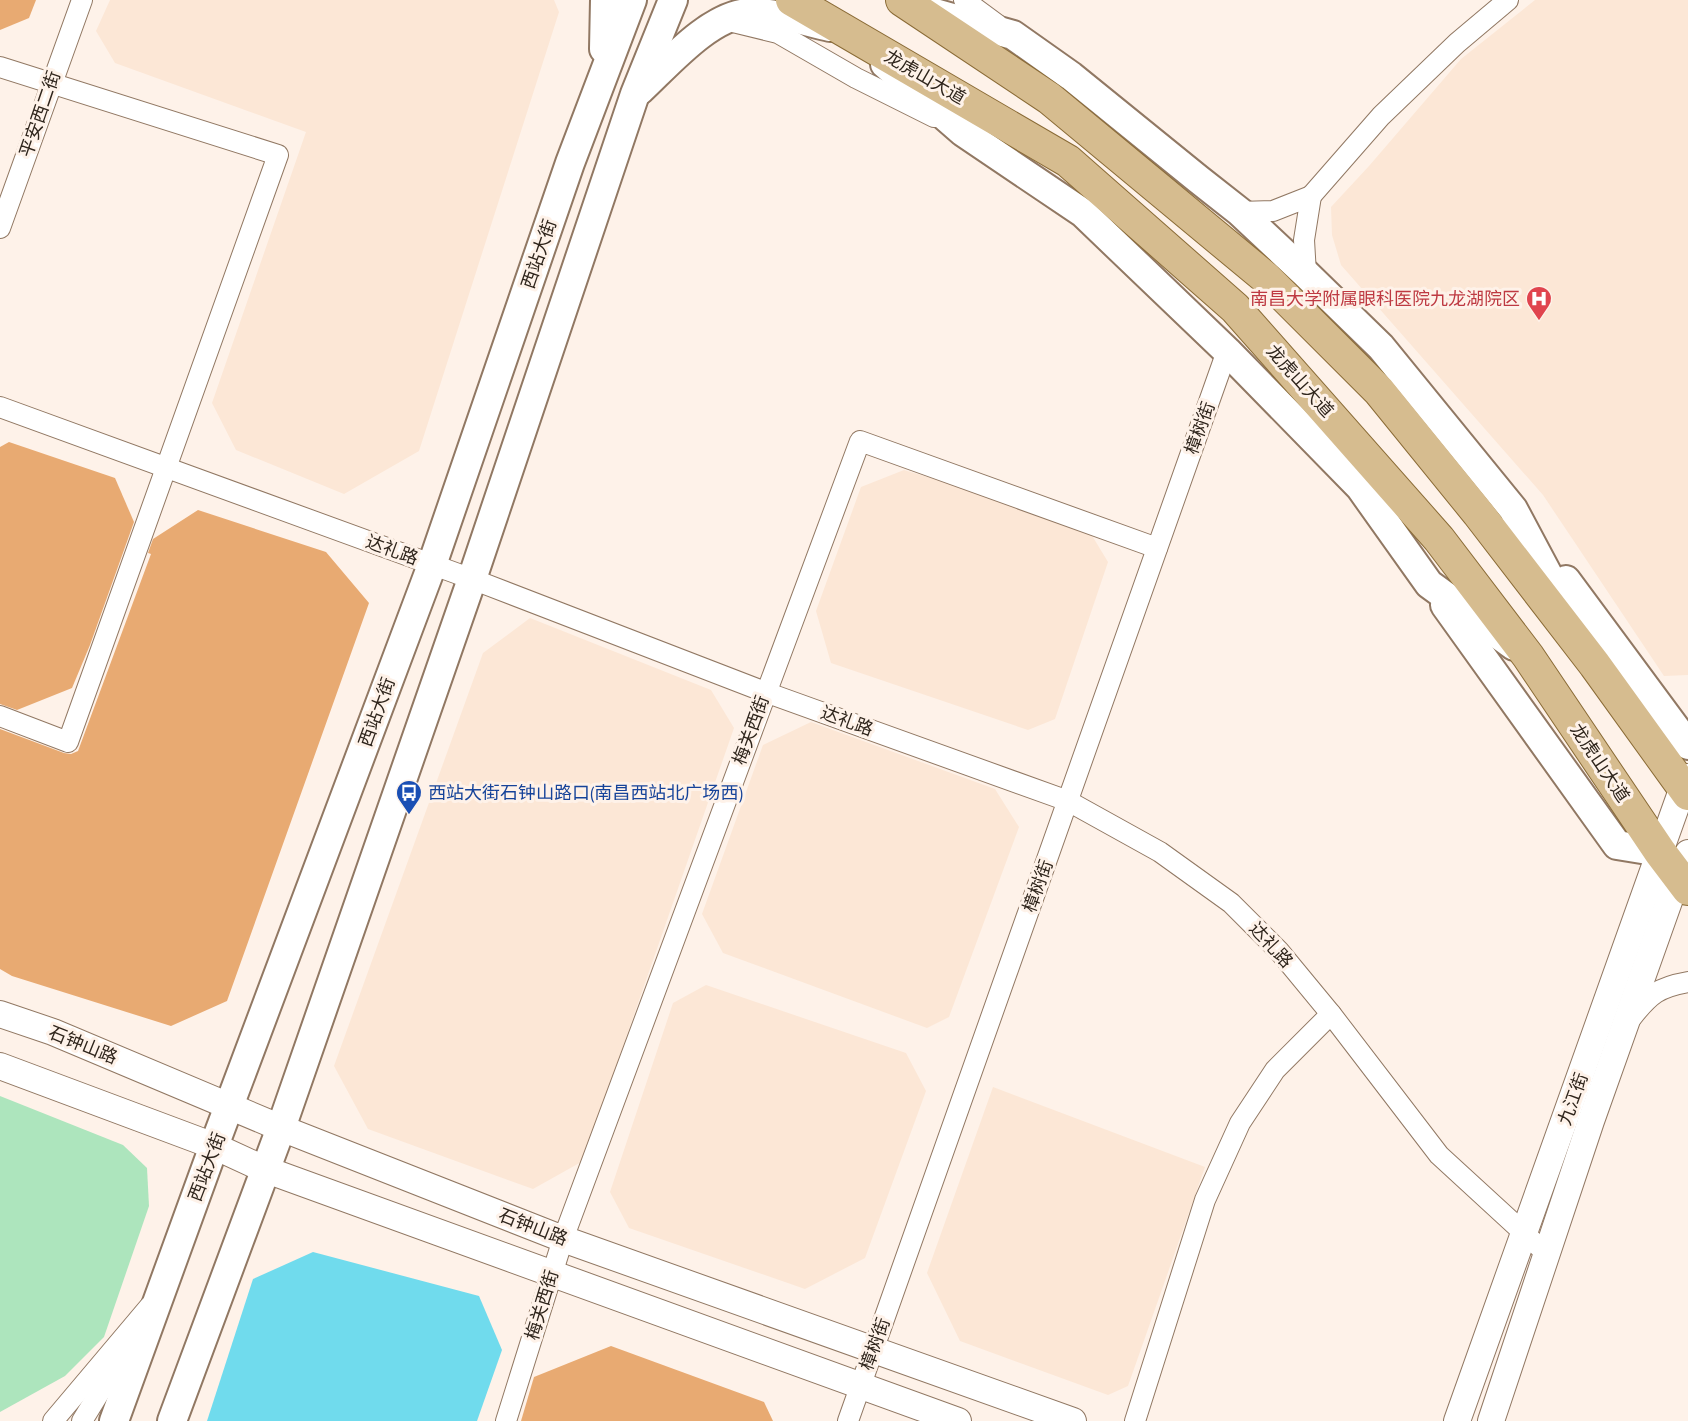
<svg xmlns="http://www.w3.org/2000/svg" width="1688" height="1421" viewBox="0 0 1688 1421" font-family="'PT Sans Narrow','Noto Sans SC',sans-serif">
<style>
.built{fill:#fce7d6}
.green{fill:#ade5bd}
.water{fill:#70dbed}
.building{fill:#e8aa72}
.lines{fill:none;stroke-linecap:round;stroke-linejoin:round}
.minor-casing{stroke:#917863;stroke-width:22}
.tertiary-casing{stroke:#917863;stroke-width:28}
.secondary-casing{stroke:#917863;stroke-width:32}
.primary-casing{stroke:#8a6b36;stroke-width:34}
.minor{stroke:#fff;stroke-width:20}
.tertiary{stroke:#fff;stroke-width:26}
.secondary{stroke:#fff;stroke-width:28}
.primary{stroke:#d6bc8f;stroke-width:32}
.labels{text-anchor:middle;stroke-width:6;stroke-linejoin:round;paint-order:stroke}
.street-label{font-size:18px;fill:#2f251c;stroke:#fef2e9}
.health-label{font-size:18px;fill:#be3a42;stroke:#fef2e9;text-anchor:end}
.transit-label{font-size:18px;fill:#164399;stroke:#fef2e9;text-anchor:start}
</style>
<rect width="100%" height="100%" fill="#fef2e9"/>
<g class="built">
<path d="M110 0H554L559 12 419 451 344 494 236 450 212 403 306 132 115 63 96 31Z"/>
<path d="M1535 0H1688V675L1664 676 1543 495 1341 265 1332 235 1331 207 1369 166 1461 59Z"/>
<path d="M904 470 1085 524 1108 562 1055 719 1028 730 831 663 816 611 861 487Z"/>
<path d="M530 618 711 690 734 728 583 1161 533 1189 368 1129 334 1066 483 653Z"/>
<path d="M811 722 995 789 1019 827 949 1017 927 1028 723 953 702 914 763 745Z"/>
<path d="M706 985 906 1053 926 1091 865 1258 805 1289 629 1228 610 1192 673 1003Z"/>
<path d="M993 1087 1205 1167 1128 1386 1108 1395 960 1341 927 1273Z"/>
</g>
<path class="green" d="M0 1096 123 1145 147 1168 149 1206 104 1337 65 1376 0 1412Z"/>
<path class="water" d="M313 1252 479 1296 502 1350 477 1421H207L253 1279Z"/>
<g class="building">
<path d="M0 0H36L29 18 0 30Z"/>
<path d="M9 442 115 478 134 522 90 645 72 688 17 710 0 704V447Z"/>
<path d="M198 510 326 552 369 603 227 1001 171 1026 12 976 0 969V729L64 753 71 754 78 751 151 554 148 553 153 539Z"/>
<path d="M611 1346 764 1402 773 1421H521L534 1377Z"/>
</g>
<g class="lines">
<defs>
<g id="minor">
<path d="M964 0 998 25"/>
<path d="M729 21 778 33 856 78 934 117"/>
<path d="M0 67 278 155 68 742 0 716"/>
<path d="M1311 196 1381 116 1457 43 1508 0"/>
<path d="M1240 212 1273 211 1311 196 1304 240 1306 274"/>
<path d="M0 228 82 0"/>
<path d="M0 407 472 579 765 692 1068 801 1160 852 1231 903 1279 951 1331 1014 1439 1155 1548 1255"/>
<path d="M1632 1017C1650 994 1659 987 1688 982"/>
<path d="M53 1421 150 1306"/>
<path d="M82 1421 125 1351"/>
<path d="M506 1421 563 1239 860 441 1157 548"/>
<path d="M848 1421 1227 351"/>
<path d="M1135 1421 1205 1200 1240 1123 1275 1070 1331 1014"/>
</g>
<g id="tertiary">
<path d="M0 1014 53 1032 281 1128 563 1239 1073 1421"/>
<path d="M0 1066 214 1146 264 1169 958 1421"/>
<path d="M1457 1421 1683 787 1688 777"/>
<path d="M1491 1421 1591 1121 1678 876 1688 853"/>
</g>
<g id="secondary">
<path d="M924 10 1013 35 1071 76 1198 179 1240 212 1306 274 1381 347 1513 509 1571 618"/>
<path d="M604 49 605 0"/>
<path d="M885 64 963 132 1083 213 1227 351 1360 487 1429 584 1514 646"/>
<path d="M640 90C668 64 709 16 748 13 775 12 804 21 830 27"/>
<path d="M1566 580 1688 745"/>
<path d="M1445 605 1617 845 1660 852"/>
<path d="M114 1421 214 1146 432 565 570 163 632 0"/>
<path d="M172 1421 281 1128 472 579 635 94 673 0"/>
</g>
<g id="primary">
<path d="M792 0 1068 161 1235 308 1439 539 1528 656 1660 852 1688 889"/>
<path d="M902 0 1049 98 1266 278 1379 391 1478 513 1595 665 1688 794"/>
</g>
</defs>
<use href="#minor" class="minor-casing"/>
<use href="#tertiary" class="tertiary-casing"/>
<use href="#secondary" class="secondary-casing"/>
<use href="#primary" class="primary-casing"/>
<use href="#minor" class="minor"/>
<use href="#tertiary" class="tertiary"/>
<use href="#secondary" class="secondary"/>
<use href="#primary" class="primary"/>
</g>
<defs>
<symbol id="hospital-pin" viewBox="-11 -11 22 30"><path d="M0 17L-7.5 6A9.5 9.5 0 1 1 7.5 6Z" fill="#e0444e" stroke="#fef2e9"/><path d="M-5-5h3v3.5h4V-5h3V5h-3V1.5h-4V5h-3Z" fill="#fff"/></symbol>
<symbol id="bus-pin" viewBox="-11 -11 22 30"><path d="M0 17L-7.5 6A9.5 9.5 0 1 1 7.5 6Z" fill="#1a4fb4" stroke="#fef2e9"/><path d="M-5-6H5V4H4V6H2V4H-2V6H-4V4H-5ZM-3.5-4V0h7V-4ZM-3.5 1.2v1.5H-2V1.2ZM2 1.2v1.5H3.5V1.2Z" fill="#fff"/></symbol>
</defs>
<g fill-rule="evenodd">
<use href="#hospital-pin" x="1524" y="284" width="30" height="40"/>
<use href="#bus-pin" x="394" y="778" width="30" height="40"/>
</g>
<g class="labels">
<g class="street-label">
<text transform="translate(925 77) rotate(30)" y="6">龙虎山大道</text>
<text transform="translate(40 114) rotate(-71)" y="6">平安西二街</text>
<text transform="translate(539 254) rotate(-71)" y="6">西站大街</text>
<text transform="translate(1300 381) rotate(48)" y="6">龙虎山大道</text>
<text transform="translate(1200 428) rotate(-70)" y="6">樟树街</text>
<text transform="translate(392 550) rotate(20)" y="6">达礼路</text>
<text transform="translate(377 712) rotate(-70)" y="6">西站大街</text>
<text transform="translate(847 721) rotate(20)" y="6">达礼路</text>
<text transform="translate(751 730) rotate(-70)" y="6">梅关西街</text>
<text transform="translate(1600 763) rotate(56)" y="6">龙虎山大道</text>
<text transform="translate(1038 886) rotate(-70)" y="6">樟树街</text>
<text transform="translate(1271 945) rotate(47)" y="6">达礼路</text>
<text transform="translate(83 1045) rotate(22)" y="6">石钟山路</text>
<text transform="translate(1573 1099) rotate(-70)" y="6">九江街</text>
<text transform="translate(207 1167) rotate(-69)" y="6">西站大街</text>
<text transform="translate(533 1227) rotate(21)" y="6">石钟山路</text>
<text transform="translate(542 1305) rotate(-73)" y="6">梅关西街</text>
<text transform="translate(875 1344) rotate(-70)" y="6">樟树街</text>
</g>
<g class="health-label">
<text x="1520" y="305">南昌大学附属眼科医院九龙湖院区</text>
</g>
<g class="transit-label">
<text x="428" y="799">西站大街石钟山路口(南昌西站北广场西)</text>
</g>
</g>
</svg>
